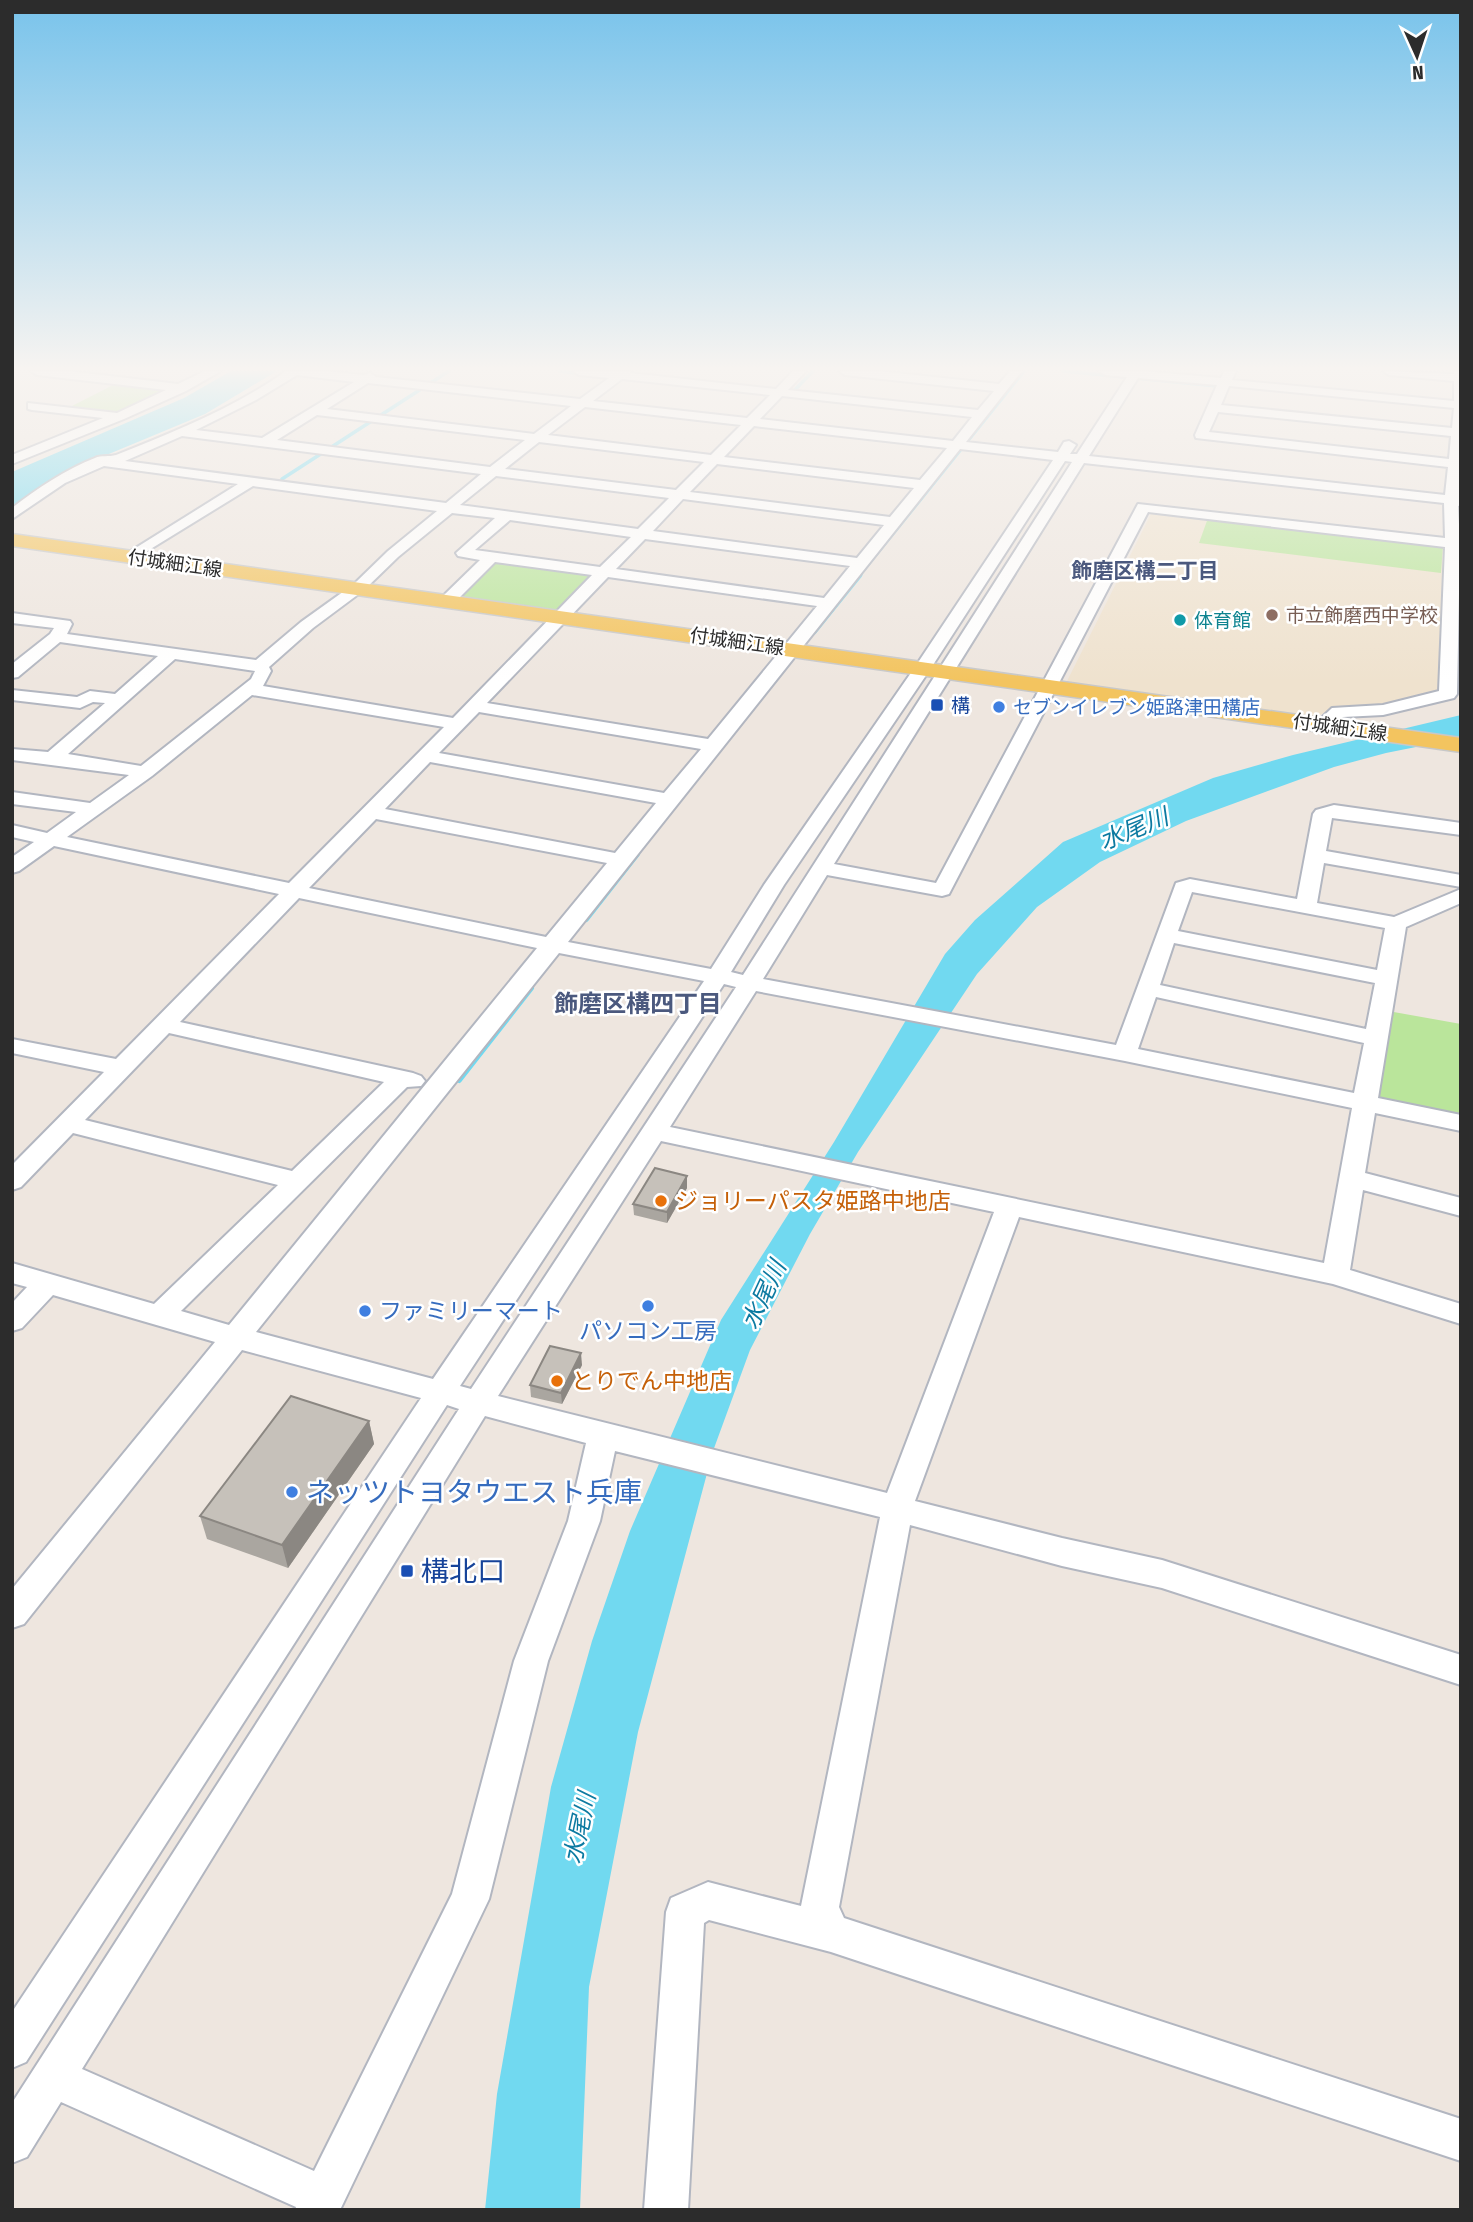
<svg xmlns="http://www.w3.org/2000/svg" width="1473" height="2222" viewBox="0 0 1473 2222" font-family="'Fira Sans Condensed','Noto Sans JP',sans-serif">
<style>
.education{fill:#efe2ce}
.green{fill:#bae59b}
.water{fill:#71d9f0}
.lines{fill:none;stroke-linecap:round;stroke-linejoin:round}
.stream-far2{stroke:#71d9f0;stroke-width:3.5}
.stream-far1{stroke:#71d9f0;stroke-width:5}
.stream{stroke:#71d9f0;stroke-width:6}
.minor-casing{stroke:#b2b6c0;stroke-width:4}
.major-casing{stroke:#c8c8c8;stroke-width:3}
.minor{fill:#fff;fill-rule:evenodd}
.major{fill:#f3c45f;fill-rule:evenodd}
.wall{fill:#aaa6a0}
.shaded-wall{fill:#8b8782}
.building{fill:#c6c1ba;stroke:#8b8782;stroke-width:2}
.education-dot{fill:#8d6e63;stroke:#fff;stroke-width:2.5}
.culture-dot{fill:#0f9aa8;stroke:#fff;stroke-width:2.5}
.transit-dot{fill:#1a4fb4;stroke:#fff;stroke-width:2.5}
.shop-dot{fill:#3f7fe0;stroke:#fff;stroke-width:2.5}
.food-dot{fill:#e8710a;stroke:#fff;stroke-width:2.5}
.labels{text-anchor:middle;stroke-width:5;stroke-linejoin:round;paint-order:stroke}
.far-street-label{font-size:19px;fill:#2c2c2c;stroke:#fff}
.far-education-label{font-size:19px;fill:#785e54;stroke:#fff;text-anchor:start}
.far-culture-label{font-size:19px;fill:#0d838f;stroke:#fff;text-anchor:start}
.far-transit-label{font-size:19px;fill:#164399;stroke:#fff;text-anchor:start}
.far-shop-label{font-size:19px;fill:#366cbe;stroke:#fff;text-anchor:start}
.far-neighbourhood-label{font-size:21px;font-weight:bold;fill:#4b597e;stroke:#fff}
.food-label{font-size:23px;fill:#c56008;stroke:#fff;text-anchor:start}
.shop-label{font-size:23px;fill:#366cbe;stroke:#fff;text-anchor:start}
.water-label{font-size:24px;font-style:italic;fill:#0c7aa1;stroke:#fff}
.neighbourhood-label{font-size:24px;font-weight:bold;fill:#4b597e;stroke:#fff}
.near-shop-label{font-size:28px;fill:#366cbe;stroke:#fff;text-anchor:start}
.near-transit-label{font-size:28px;fill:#164399;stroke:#fff;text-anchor:start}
</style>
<rect width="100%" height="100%" fill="#eee6df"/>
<path class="education" d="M1153 510 1441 545 1447 548 1440 692 1379 707 1333 709 1313 718 1066 683Z"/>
<g class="green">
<path d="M119 382 171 389 121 414 68 408Z"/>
<path d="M1208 518 1443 546 1441 573 1199 543Z"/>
<path d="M494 560 593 573 559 610 456 596Z"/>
<path d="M1388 1011 1461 1024V1115L1377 1098Z"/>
</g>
<g class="water">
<path d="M231 371H277L205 414 68 471 12 508V472L184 398Z"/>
<path d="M1461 715V738L1386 753 1334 767 1186 821 1100 862 1037 907 977 974 858 1152 810 1234 750 1350 713 1451 638 1732 589 1987 580 2210H485L497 2094 551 1787 592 1641 630 1531 721 1320 834 1142 945 954 975 920 1063 842 1213 778 1293 755Z"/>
</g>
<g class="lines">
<g class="stream-far2">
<path d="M560 371 583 374"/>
<path d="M1063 371 1217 386"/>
<path d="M789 396 813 371"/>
<path d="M282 479 449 371"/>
<path d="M858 577 1024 371"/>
</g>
<path class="stream-far1" d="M814 632 860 575"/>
<g class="stream">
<path d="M586 919 637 854"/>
<path d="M459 1080 531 988"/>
</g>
<defs>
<g id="minor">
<path d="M31 371H68L178 384 205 371H221L186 391 124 419 12 464V455L103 418 32 410 28 409V403L117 413 166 390 37 375Z"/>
<path d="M286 371H325L364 375 370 373 376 377 580 399 609 378 579 375 573 371H631L630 373 776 389 793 371H806L788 390 978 410 994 391 845 375 839 371H878L999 384 1010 371H1022L966 442 1058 452 1064 442 1069 441 1076 445 1070 454H1077L1127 377 1105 375 1099 371H1143L1221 378 1224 371H1236L1232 380 1454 401V381L1389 375 1383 371 1454 374V371H1461V505L1458 506 1460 543 1457 694 1454 698 1383 715 1343 717 1329 729 1323 730 1314 725 1332 708 1383 705 1439 691 1445 547 1148 512 949 894 942 896 827 875 763 979 1116 1045 1176 883 1190 879 1297 899 1313 814 1316 810 1334 805 1461 823V835L1332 818 1326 851 1461 875V887L1324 863 1317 903 1394 917 1461 889V903L1406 927 1378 1098 1461 1115V1131L1375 1113 1365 1173 1461 1198V1216L1363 1190 1350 1270 1461 1304V1324L1333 1284 1019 1217 915 1501 1062 1538 1162 1560 1461 1655V1685L1162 1588 1062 1566 910 1525 839 1907 844 1918 1461 2119V2161L831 1952 709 1920 704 1923 688 2210H644L666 1912 671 1898 708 1882 801 1906 880 1517 615 1451 600 1521 548 1661 489 1899 340 2210H295L296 2207 61 2102 27 2157 12 2163V2103L459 1409 447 1405 26 2062 12 2068V2012L421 1398 242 1350 24 1624 12 1628V1589L215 1342 53 1295 22 1328 12 1331V1303L27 1287 12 1283V1263L154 1304 278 1185 73 1133 21 1187 12 1190V1165L104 1072 12 1053V1039L116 1059 279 894 54 846 19 871 12 873V857L34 842 12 837V825L47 833 76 812 12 804V792L90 803 129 775 12 760V749L48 752 105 703 93 702 80 708 12 700V690L77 697 90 691 115 694 158 656 60 642 18 677 12 678V664L50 634 54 628 12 623V613L70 621 72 624 67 634 256 660 301 622 354 584 388 551 437 511 253 486 131 561 124 557 126 554 238 484 104 466 65 483 12 519V508C38 488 66 469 95 458 101 455 109 457 116 455 174 432 236 407 286 371ZM297 375 354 382 262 438 196 430 256 400ZM1138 378 1217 385 1195 435 1196 438 1448 467 1445 495 1089 456ZM622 379 770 395 747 418 593 401ZM368 383 571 406 534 434 327 409ZM1229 386 1454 408 1452 428 1221 405ZM782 396 972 417 953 441 760 419ZM585 407 741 425 711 455 548 435ZM1218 412 1451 436 1449 459 1209 432ZM317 415 525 440 490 467 277 440ZM754 426 947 448 920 480 724 457ZM182 436 481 474 446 503 125 461ZM539 442 704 462 676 490 505 469ZM960 449 1053 460 915 667 764 885 711 969 568 942ZM1065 461 1072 462 743 975 731 972 784 885 931 668ZM1084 463 1444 503 1445 538 1138 504 936 883 834 864ZM717 464 914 488 890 517 690 492ZM496 476 669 498 638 529 460 505ZM683 499 884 525 857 558 653 531ZM452 513 495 518 456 553 458 556 480 560 442 597 440 600 442 603H454L495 562 592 575 453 718 263 686 271 671 269 667 313 628 364 590 398 557ZM510 520 631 537 600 567 475 550ZM645 539 850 566 824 598 616 569ZM608 577 817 606 708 739 487 703ZM175 659 255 671 251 679 141 766 68 754ZM252 695 444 727 289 883 67 837 152 776ZM479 712 701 749 664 793 439 753ZM430 762 656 803 615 853 385 809ZM376 819 607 863 546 937 309 888ZM1192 892 1385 928 1377 970 1178 931ZM299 898 537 948 229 1325 181 1311 407 1087 421 1086 425 1081 421 1076 413 1073 180 1022ZM1174 943 1375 983 1366 1029 1160 985ZM559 953 704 981 433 1379 256 1332ZM724 984 736 987 471 1389 460 1386ZM756 991 1125 1061 1352 1108 1324 1263 670 1127ZM1156 997 1364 1043 1354 1093 1138 1049ZM169 1033 384 1082 292 1171 85 1120ZM661 1141 994 1212 887 1493 498 1396ZM485 1416 586 1443 568 1521 514 1661 452 1894 314 2171 82 2069Z"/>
</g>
<path id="major" d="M12 534 1461 738V752L12 546Z"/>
</defs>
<use href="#minor" class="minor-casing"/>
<use href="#major" class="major-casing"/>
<use href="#minor" class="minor"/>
<use href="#major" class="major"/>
</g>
<g class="wall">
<path d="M687 1176V1188L667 1223 634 1215 633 1204Z"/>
<path d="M582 1365 562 1404 531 1397 530 1385Z"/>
<path d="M369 1421 374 1444 288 1568 207 1539 200 1516Z"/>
</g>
<g class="shaded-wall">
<path d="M687 1176V1188L667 1223V1212Z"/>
<path d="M581 1353 582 1365 562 1404 561 1393Z"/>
<path d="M369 1421 374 1444 288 1568 282 1545Z"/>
</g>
<g class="building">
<path d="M655 1168 687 1176 667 1212 633 1204Z"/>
<path d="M550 1346 581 1353 561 1393 530 1385Z"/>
<path d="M291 1396 369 1421 282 1545 200 1516Z"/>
</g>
<linearGradient id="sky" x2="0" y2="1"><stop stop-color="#78c3eb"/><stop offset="0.54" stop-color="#f7f4f1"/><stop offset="1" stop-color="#f7f4f1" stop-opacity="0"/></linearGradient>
<rect width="1473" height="682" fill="url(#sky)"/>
<circle class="education-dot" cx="1272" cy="615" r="7"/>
<circle class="culture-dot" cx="1180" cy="620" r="7"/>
<g class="transit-dot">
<rect x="930" y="698" width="14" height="14" rx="3.5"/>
<rect x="400" y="1564" width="14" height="14" rx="3.5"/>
</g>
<g class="shop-dot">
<circle cx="999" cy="707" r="7"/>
<circle cx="648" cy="1306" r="7"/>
<circle cx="365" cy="1311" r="7"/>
<circle cx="292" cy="1492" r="7"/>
</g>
<g class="food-dot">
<circle cx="661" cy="1201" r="7"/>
<circle cx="557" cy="1381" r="7"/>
</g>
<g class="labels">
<g class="far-street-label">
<text transform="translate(175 563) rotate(8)" y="7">付城細江線</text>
<text transform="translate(737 641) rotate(8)" y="7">付城細江線</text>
<text transform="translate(1340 727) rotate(8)" y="7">付城細江線</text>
</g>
<g class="far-education-label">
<text x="1286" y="622">市立飾磨西中学校</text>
</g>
<g class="far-culture-label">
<text x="1194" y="627">体育館</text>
</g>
<g class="far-transit-label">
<text x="951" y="712">構</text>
</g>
<g class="far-shop-label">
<text x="1013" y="714">セブンイレブン姫路津田構店</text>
</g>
<g class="far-neighbourhood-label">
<text x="1145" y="578">飾磨区構二丁目</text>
</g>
<g class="food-label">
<text x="675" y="1209">ジョリーパスタ姫路中地店</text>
<text x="571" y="1389">とりでん中地店</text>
</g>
<g class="shop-label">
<text x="379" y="1319">ファミリーマート</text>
<text x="648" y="1339" text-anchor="middle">パソコン工房</text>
</g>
<g class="water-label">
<text transform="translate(1134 829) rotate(-22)" y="8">水尾川</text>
<text transform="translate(764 1295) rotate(-65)" y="8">水尾川</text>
<text transform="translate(580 1828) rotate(-78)" y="8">水尾川</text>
</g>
<g class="neighbourhood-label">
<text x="638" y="1012">飾磨区構四丁目</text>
</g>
<g class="near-shop-label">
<text x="306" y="1502">ネッツトヨタウエスト兵庫</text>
</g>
<g class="near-transit-label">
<text x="421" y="1581">構北口</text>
</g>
</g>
<rect width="1473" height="2222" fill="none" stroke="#2c2c2c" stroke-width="28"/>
<g transform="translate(1417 56) rotate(177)" stroke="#ffffff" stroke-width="5" paint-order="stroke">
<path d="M0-5L12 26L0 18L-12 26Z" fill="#2c2c2c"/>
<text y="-10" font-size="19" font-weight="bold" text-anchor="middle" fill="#2c2c2c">N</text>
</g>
</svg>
